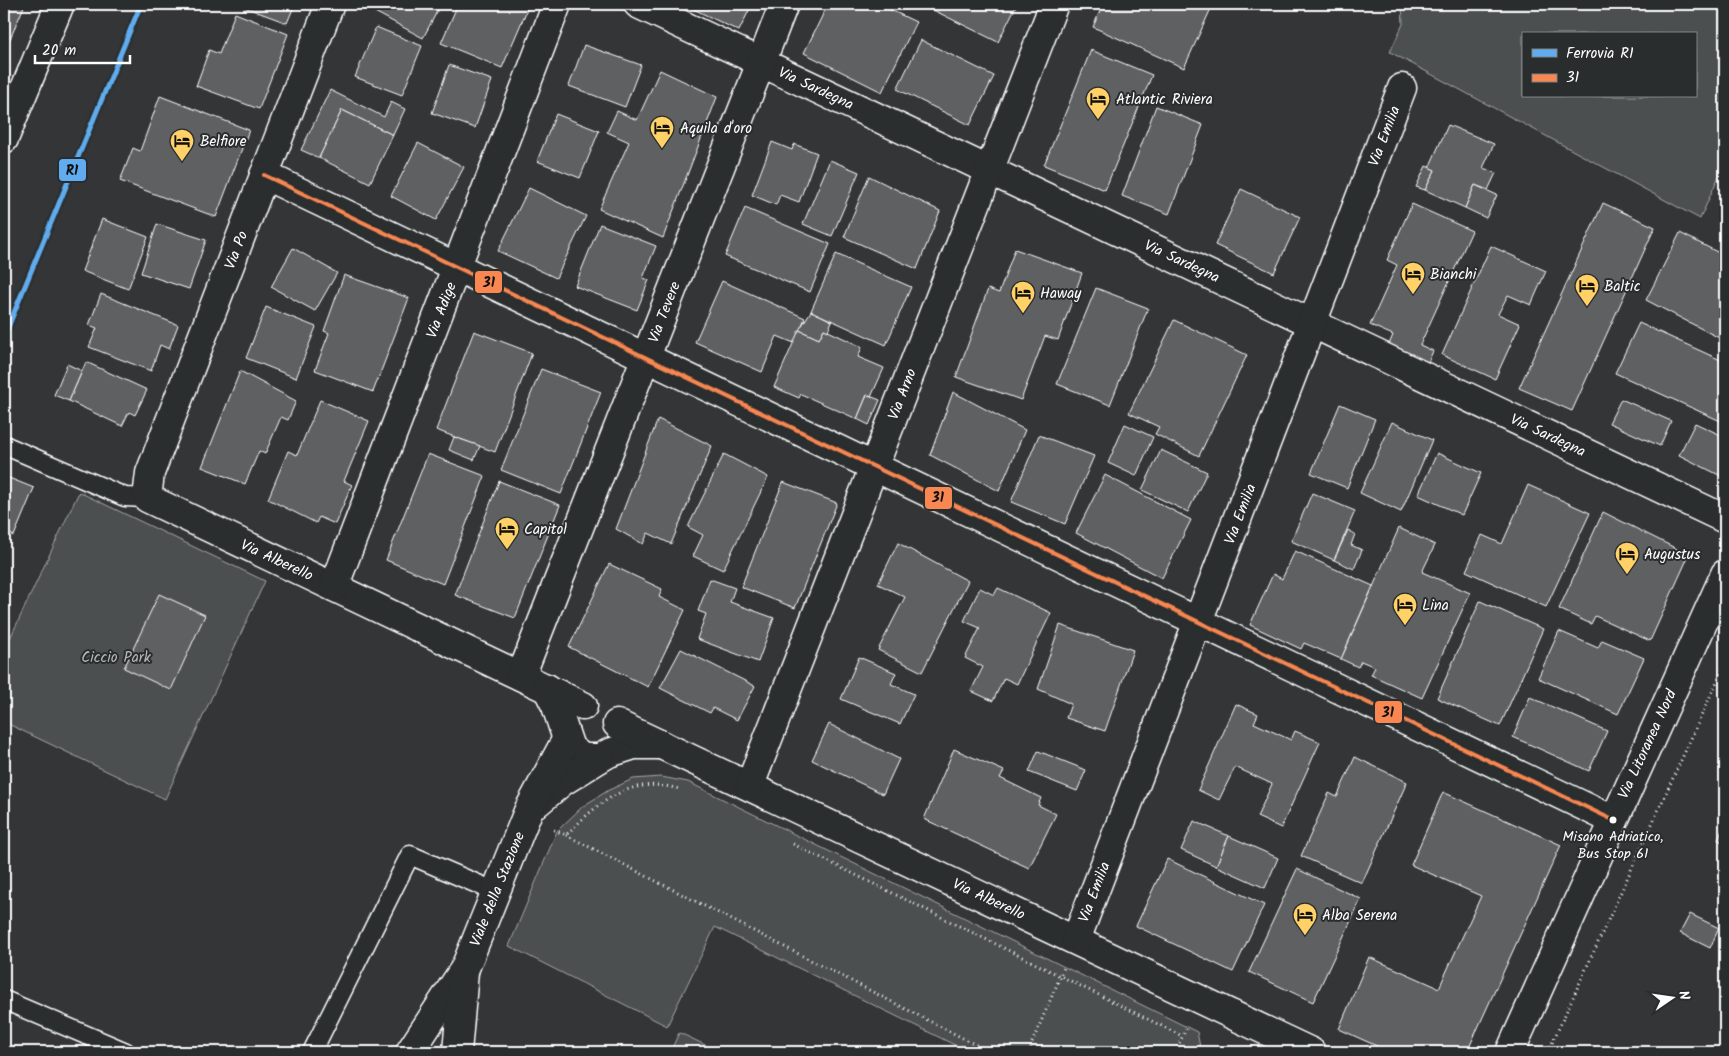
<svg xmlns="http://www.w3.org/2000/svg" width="1729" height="1056" viewBox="0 0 1729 1056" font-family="Kalam,sans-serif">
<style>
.green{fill:#4c4f50;stroke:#a6a7a8;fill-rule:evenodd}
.building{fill:#5f6162;stroke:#fff}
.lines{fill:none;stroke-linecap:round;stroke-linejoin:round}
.service-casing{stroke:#fff;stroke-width:21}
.minor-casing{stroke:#fff;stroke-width:31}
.tertiary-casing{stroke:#fff;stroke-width:31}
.path{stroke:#fff;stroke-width:3;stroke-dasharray:1 4;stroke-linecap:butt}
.service{stroke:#2a2d2e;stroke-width:18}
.minor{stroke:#2a2d2e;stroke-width:28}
.tertiary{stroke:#2a2d2e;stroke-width:28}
.bus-1-casing{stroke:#2a2d2e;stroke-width:8}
.bus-1{stroke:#f88751;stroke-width:4}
.rail-1-casing{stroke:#2a2d2e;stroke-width:9}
.rail-1{stroke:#60acee;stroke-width:5}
.bus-dot{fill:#fff;stroke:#2a2d2e;stroke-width:2}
.labels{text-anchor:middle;stroke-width:4;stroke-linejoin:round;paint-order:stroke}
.bus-label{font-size:14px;fill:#fff;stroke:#2a2d2e}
.street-label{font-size:15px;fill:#fff;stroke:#2a2d2e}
.poi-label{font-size:15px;fill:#fff;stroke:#2a2d2e;text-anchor:start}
.park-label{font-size:15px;fill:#b7b9b9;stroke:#2a2d2e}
.line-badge{stroke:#2a2d2e;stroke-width:2}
.pale-badge-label{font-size:14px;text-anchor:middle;font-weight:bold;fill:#111}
</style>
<rect width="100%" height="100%" fill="#333536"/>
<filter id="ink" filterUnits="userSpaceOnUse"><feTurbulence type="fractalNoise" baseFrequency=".02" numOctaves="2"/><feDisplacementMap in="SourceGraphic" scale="10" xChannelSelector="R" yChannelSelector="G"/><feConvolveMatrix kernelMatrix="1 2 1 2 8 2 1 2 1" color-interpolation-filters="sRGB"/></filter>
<g filter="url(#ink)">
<g class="green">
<path d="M1402 4H1725V162L1700 219 1390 52 1403 24ZM1523 34H1695V96H1523Z"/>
<path d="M79 492 265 581 165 799 4 722V651Z"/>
<path d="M661 777 688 782 1197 1032 1201 1052H969L715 927 667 1026 509 946 557 831 583 806 609 790 633 779Z"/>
<path d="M679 1033H680L720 1052H670Z"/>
</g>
<g class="building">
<path d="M4 4H25L4 53Z"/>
<path d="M236 4H295L287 23Z"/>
<path d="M377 4H441L423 38 373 11Z"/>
<path d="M458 4 529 5 502 68 441 43Z"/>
<path d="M683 4H752L739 31Z"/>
<path d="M828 4H878L916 22 882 92 804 53Z"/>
<path d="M929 4H1017L998 42 927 7Z"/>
<path d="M1103 4H1213L1184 68 1093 27Z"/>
<path d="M235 13 288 34 259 109 196 86 209 50 219 54Z"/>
<path d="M376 27 422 46 402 95 355 77Z"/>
<path d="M921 40 994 76 970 125 897 89Z"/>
<path d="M584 45 641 65 625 107 569 86Z"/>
<path d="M1091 50 1152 75 1105 190 1044 165Z"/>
<path d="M449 65 492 80 475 128 432 113Z"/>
<path d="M660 70 717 97 663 238 599 209 629 142 607 132 610 126 617 111 637 120Z"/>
<path d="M330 90 384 117 391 102 405 109 393 135 342 110 319 158 301 150Z"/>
<path d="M160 96 249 130 216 217 120 181 133 148 140 151Z"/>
<path d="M1156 106 1203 125 1169 214 1122 196Z"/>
<path d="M342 110 393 135 370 183 319 158Z"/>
<path d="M556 114 599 131 580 178 537 161Z"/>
<path d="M1448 125 1494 144 1483 168 1496 173 1488 190 1475 185 1465 208 1425 190 1435 170 1429 168Z"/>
<path d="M772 142 792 150 794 144 817 153 799 202 780 195 776 205 752 195Z"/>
<path d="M418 143 464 167 436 220 391 196Z"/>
<path d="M830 160 859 172 832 236 803 224Z"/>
<path d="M1426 166 1435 170 1425 190 1416 187Z"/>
<path d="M869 176 940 211 917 269 844 237Z"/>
<path d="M1475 185 1497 195 1486 218 1465 208Z"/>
<path d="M529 188 586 216 556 278 498 251Z"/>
<path d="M1241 189 1300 217 1274 273 1215 245Z"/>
<path d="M1603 203 1655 227 1572 411 1519 388Z"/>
<path d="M1412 204 1472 231 1420 345 1433 351 1426 367 1387 349 1393 335 1370 325 1397 265 1387 260Z"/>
<path d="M745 208 830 244 810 292 725 256Z"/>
<path d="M102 219 148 237 128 289 82 271Z"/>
<path d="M157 224 206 240 189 289 141 273Z"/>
<path d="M600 224 656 246 643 278 649 280 637 310 575 286Z"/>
<path d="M1680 233 1725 256V341L1646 300Z"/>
<path d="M1491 246 1546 271 1531 305 1508 295 1498 314 1520 324 1495 379 1442 355Z"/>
<path d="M293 248 337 273 315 311 271 287Z"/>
<path d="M1015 249 1082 273 1058 340 1045 336 1021 400 956 377 988 289 999 293Z"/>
<path d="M836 254 911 287 886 345 811 311Z"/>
<path d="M344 275 409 298 373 392 315 370 329 333 324 331Z"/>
<path d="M722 281 805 318 794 343 777 336 762 372 695 342Z"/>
<path d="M1096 288 1148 308 1110 405 1057 384Z"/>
<path d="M101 294 178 325 169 349 160 345 151 371 89 347 97 328 89 325Z"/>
<path d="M266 307 316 327 296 378 246 358Z"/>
<path d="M811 311 832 321 828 331 824 329 819 339 799 330Z"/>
<path d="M1174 320 1247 355 1199 456 1155 434 1159 427 1129 413Z"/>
<path d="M1639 323 1725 362V423L1615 373Z"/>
<path d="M824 329 862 347 858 357 884 368 871 397 867 395 857 419 801 394 799 398 774 387 799 330 819 339Z"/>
<path d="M474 331 532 353 495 452 436 430Z"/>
<path d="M86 362 147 390 135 415 129 412 122 426 69 401Z"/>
<path d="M67 364 82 371 69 401 54 395Z"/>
<path d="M541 369 601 392 561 494 501 470Z"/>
<path d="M240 371 296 401 288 420 281 417 265 454 259 451 245 484 202 467Z"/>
<path d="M953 392 1025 430 999 491 930 455Z"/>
<path d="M867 395 880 400 869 425 857 419Z"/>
<path d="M1621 399 1671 421 1660 446 1609 423Z"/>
<path d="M320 400 369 421 344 481 352 485 335 524 319 517 316 523 268 499 288 451 297 455Z"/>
<path d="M1340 404 1375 419 1347 488 1311 473Z"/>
<path d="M658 419 712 446 671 544 648 533 643 544 616 529Z"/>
<path d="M1392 422 1432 440 1401 512 1360 493Z"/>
<path d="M1695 423 1725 437V467L1721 476 1679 455Z"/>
<path d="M1125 424 1153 437 1136 476 1108 463Z"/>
<path d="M1039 435 1094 456 1065 524 1011 502Z"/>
<path d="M454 437 480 446 474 460 449 450Z"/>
<path d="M1161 450 1207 472 1188 512 1142 490Z"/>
<path d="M1437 453 1481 473 1462 515 1418 495Z"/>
<path d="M428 454 485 476 443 584 386 560Z"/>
<path d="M724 454 768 477 723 570 693 556 703 535 688 527Z"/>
<path d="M1105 475 1191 520 1162 578 1076 533Z"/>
<path d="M4 476 34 488 14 536 4 531Z"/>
<path d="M499 481 560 505 515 618 455 595Z"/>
<path d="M783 482 837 503 795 608 741 587Z"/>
<path d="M1528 485 1590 513 1546 607 1466 571 1482 535 1502 544Z"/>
<path d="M1312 493 1355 511 1334 560 1291 541Z"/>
<path d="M1603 512 1689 555 1650 641 1595 616 1591 624 1559 609Z"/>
<path d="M1399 528 1435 545 1422 572 1470 593 1422 698 1371 675 1375 667 1361 661 1358 667 1341 659Z"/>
<path d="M1348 530 1355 534 1351 545 1362 550 1354 569 1334 560Z"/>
<path d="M898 543 968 581 922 672 878 650 905 597 878 584Z"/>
<path d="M1295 551 1373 586 1341 659 1304 643 1301 649 1250 625 1273 574 1282 579Z"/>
<path d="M609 564 662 589 659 597 685 610 648 687 569 647Z"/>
<path d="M710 579 735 588 730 602 774 618 758 662 697 639 706 614 698 611Z"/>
<path d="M980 588 994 595 998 588 1051 613 1017 684 1004 678 993 701 971 691 983 667 965 658 980 628 964 621Z"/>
<path d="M159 594 205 615 171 690 124 668Z"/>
<path d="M1480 601 1543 629 1500 726 1437 698Z"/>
<path d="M1060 625 1133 650 1105 731 1066 718 1071 704 1038 689Z"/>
<path d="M1559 631 1598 648 1602 640 1644 658 1618 714 1538 678Z"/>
<path d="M681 649 755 686 737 720 713 708 710 713 660 688Z"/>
<path d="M859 657 896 673 891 684 914 694 900 724 841 699Z"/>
<path d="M1530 697 1607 731 1589 771 1513 737Z"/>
<path d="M1236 704 1258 714 1254 723 1291 740 1295 731 1320 742 1281 828 1257 817 1272 784 1235 767 1219 800 1198 790Z"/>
<path d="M829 724 899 759 883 794 812 760Z"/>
<path d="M954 749 1004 771 1000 778 1041 798 1038 805 1056 814 1029 868 924 819Z"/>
<path d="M1038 751 1086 770 1077 791 1029 772Z"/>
<path d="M1355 757 1407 782 1362 883 1301 856 1329 793 1337 797Z"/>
<path d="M1443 792 1561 845 1467 1052H1390L1339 1029 1369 957 1439 988 1481 896 1411 865Z"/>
<path d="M1194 821 1229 836 1216 866 1181 850Z"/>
<path d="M1725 823V843L1718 840Z"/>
<path d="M1229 836 1278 858 1265 888 1216 866Z"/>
<path d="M1167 859 1264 905 1233 972 1136 926Z"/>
<path d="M1297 869 1361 899 1313 1002 1249 972Z"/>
<path d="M1690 914 1719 928 1710 948 1680 933Z"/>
</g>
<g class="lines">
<defs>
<g id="service">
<path d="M4 445 125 497 147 498"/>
<path d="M4 1000 126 1052"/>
<path d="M312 1052 410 855 496 892"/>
</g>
<g id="minor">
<path d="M330 4 150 473 147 498 583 706"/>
<path d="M638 4 1725 519"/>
<path d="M4 139 60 4"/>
<path d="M264 175 1613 820"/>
<path d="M334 587 557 4"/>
<path d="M521 676 784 4"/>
<path d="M547 688 556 706 570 748 583 758H600L609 753 634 745H662"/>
<path d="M617 724 1311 1052"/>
<path d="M750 785 1054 4"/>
<path d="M538 802 563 781 600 758"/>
<path d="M1076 940 1402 88"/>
<path d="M410 1052 465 968 529 809 566 740"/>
<path d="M457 1052 464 972"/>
</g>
<path id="tertiary" d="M1510 1052 1725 574"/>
</defs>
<use href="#service" class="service-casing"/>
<use href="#minor" class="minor-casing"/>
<use href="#tertiary" class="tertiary-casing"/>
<g class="path">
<path d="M554 830 566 835C599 802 630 775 679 789"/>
<path d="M566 835 990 1052"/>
<path d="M793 844 1182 1036"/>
<path d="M1028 1052 1064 968"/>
<path d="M1175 1052 1187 1027"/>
<path d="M1548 1052 1725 664"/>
</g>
<use href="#service" class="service"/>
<use href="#minor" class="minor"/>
<use href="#tertiary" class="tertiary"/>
<defs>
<path id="bus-1" d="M264 175 1613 820"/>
</defs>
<use href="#bus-1" class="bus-1-casing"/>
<use href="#bus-1" class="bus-1"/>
<defs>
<path id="rail-1" d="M4 337 141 4"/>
</defs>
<use href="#rail-1" class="rail-1-casing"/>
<use href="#rail-1" class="rail-1"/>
</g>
</g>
<defs>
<symbol id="hotel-pin" viewBox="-11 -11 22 30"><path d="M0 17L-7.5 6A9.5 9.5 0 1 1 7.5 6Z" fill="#ffd166" stroke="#2a2d2e"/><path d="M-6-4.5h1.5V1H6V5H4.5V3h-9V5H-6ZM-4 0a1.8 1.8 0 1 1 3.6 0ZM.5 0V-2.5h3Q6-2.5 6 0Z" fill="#111"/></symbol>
</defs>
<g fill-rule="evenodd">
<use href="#hotel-pin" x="1084" y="85" width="28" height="38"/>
<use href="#hotel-pin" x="648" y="114" width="28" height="38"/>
<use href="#hotel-pin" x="168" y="127" width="28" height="38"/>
<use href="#hotel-pin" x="1399" y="260" width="28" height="38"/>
<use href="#hotel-pin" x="1573" y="272" width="28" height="38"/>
<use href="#hotel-pin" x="1009" y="279" width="28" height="38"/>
<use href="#hotel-pin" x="493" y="515" width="28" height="38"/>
<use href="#hotel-pin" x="1613" y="540" width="28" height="38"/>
<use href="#hotel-pin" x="1391" y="591" width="28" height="38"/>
<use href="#hotel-pin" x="1291" y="901" width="28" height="38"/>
</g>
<circle class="bus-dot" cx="1613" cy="820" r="4.5"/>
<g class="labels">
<g class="bus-label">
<text x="1613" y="841">Misano Adriatico,<tspan x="1613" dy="17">Bus Stop 61</tspan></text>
</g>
<g class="street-label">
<text transform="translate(816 88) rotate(25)" y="5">Via Sardegna</text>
<text transform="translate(1384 136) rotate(-69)" y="5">Via Emilia</text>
<text transform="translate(236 250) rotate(-69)" y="5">Via Po</text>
<text transform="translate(1182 261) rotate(25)" y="5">Via Sardegna</text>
<text transform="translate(441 310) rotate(-69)" y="5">Via Adige</text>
<text transform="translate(664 312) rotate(-69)" y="5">Via Tevere</text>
<text transform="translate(902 394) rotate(-69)" y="5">Via Arno</text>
<text transform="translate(1548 435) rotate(25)" y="5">Via Sardegna</text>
<text transform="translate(1240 514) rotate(-69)" y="5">Via Emilia</text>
<text transform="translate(277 560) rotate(25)" y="5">Via Alberello</text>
<text transform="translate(1647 744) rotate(-65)" y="5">Via Litoranea Nord</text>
<text transform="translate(497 889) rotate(-68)" y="5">Viale della Stazione</text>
<text transform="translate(1094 892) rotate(-69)" y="5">Via Emilia</text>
<text transform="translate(989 899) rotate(25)" y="5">Via Alberello</text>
</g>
<g class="poi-label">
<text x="1116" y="104">Atlantic Riviera</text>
<text x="680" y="133">Aquila d'oro</text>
<text x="200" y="146">Belfiore</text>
<text x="1430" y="279">Bianchi</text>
<text x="1604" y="291">Baltic</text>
<text x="1040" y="298">Haway</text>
<text x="524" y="534">Capitol</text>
<text x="1644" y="559">Augustus</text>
<text x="1422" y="610">Lina</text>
<text x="1322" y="920">Alba Serena</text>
</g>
<g class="park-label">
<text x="116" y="662">Ciccio Park</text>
</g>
</g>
<g class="line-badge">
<rect x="58" y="158" width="29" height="24" rx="5" fill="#60acee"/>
<rect x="474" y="270" width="29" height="24" rx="5" fill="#f88751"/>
<rect x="924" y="486" width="29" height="24" rx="5" fill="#f88751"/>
<rect x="1374" y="700" width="29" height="24" rx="5" fill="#f88751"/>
</g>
<g class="pale-badge-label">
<text x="72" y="175">R1</text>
<text x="489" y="287">31</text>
<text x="938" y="502">31</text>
<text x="1388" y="717">31</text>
</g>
<rect width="1729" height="1056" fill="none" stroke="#2a2d2e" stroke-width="20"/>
<rect x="10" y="10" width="1709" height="1036" fill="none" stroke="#fff" stroke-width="2" filter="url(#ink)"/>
<rect x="1522" y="32" width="175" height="65" fill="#2a2d2e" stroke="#7f8182"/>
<rect x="1532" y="49" width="25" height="8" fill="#60acee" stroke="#7f8182"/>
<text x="1566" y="58" font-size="15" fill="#ffffff">Ferrovia R1</text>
<rect x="1532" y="74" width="25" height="8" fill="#f88751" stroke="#7f8182"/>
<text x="1566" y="82" font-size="15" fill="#ffffff">31</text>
<g transform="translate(1672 998) rotate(77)" stroke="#2a2d2e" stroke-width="4" paint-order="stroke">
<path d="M0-4L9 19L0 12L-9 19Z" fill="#ffffff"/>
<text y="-8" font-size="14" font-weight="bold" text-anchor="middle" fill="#ffffff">N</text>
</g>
<path d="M35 55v8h95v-8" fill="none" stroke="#ffffff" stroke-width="2.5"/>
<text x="42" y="55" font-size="15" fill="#ffffff" stroke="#2a2d2e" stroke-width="4" paint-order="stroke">20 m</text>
</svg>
